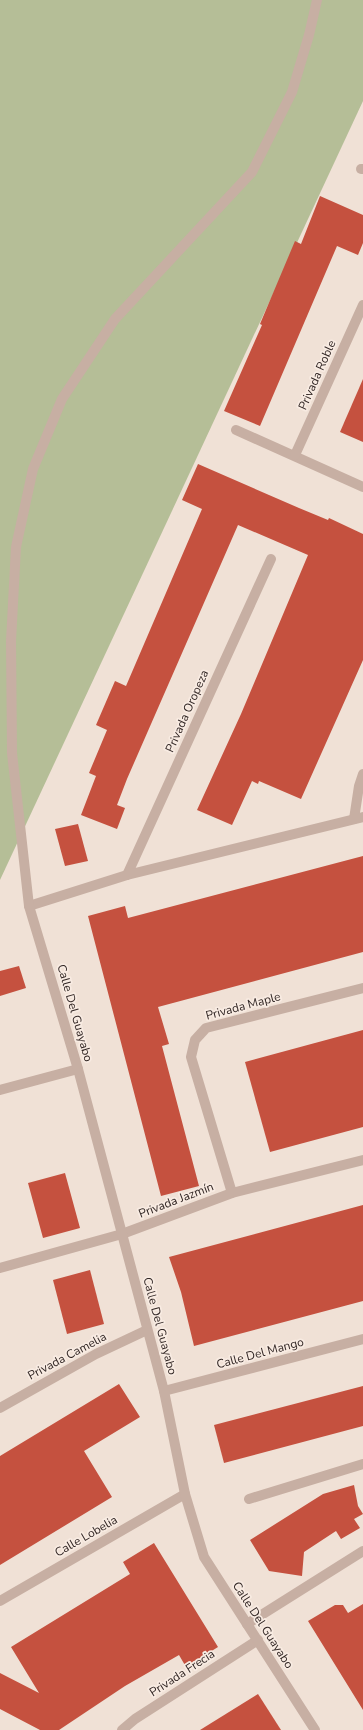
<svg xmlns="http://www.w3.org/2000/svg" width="363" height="1730" viewBox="0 0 363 1730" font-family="'Nunito Sans',sans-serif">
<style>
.green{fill:#b5be97}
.building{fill:#c5513f}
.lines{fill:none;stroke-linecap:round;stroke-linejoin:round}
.minor{stroke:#c7afa3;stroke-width:10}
.labels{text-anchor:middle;stroke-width:3.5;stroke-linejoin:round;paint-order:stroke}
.street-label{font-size:12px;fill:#322725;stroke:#f8ebe2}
</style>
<rect width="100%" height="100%" fill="#f0e1d6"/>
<path class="green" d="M0 0H363V101L0 880Z"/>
<g class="building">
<path d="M320 196 363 215V243L358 255 337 246 260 426 224 411 262 325 260 324 295 241 301 244Z"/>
<path d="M363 379V442L340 432Z"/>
<path d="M198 464 299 508 328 520 329 518 363 534V660L301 799 259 781 258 784 252 781 232 825 197 810 241 714 308 555 238 525 127 779 117 805 125 808 117 829 81 815 96 776 89 773 107 730 96 725 115 681 126 686 202 509 182 500Z"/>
<path d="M78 824 88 861 65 866 55 829Z"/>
<path d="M363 856V952L158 1007 169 1044 162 1046 199 1186 161 1196 88 916 125 906 128 918Z"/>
<path d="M19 966 26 988 0 996V971Z"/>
<path d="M363 1030V1127L270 1152 245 1062Z"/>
<path d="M65 1173 80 1228 43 1238 28 1183Z"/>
<path d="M363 1205V1301L194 1346 181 1292 169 1257Z"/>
<path d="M90 1270 104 1324 67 1334 53 1280Z"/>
<path d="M119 1384 140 1417 84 1451 112 1497 0 1565V1456Z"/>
<path d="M363 1386V1426L224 1463 214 1425Z"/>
<path d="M354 1485 358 1506 363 1514 354 1519 360 1528 341 1539 336 1531 304 1552 302 1576 269 1571 250 1540 323 1494Z"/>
<path d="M154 1543 218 1647 186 1667 179 1655 125 1686 59 1730H40L0 1709V1673L39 1693 11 1647 130 1574 123 1562Z"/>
<path d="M363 1604V1710L308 1621 335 1605H343L348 1613Z"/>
<path d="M258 1694 281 1730H200Z"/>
</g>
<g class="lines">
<g class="minor">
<path d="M361 169H363"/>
<path d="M236 430 363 487"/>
<path d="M295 455 363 305"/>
<path d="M354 819 359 786 363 774"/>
<path d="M127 875 271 559"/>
<path d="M29 906 127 875 363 817"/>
<path d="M0 1090 78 1069"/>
<path d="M232 1193 191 1057 195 1040 206 1028 363 988"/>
<path d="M0 1268 122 1234 232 1193 363 1160"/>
<path d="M164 1391 363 1339"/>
<path d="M0 1408 96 1354 147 1330"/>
<path d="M249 1499 363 1464"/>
<path d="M0 1601 185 1494"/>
<path d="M247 1624 363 1551"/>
<path d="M122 1730 135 1719 258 1640"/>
<path d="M315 1730 204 1557 185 1494 164 1391 78 1069 29 906 12 753 11 641 16 547 33 469 62 399 115 319 252 172 292 92 309 35 317 0"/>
</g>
</g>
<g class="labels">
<g class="street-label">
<text transform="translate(317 375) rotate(-66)" y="4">Privada Roble</text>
<text transform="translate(187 711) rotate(-66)" y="4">Privada Oropeza</text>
<text transform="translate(243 1006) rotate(-15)" y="4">Privada Maple</text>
<text transform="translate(75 1013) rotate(74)" y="4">Calle Del Guayabo</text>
<text transform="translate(176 1200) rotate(-21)" y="4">Privada Jazmín</text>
<text transform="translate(160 1326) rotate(75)" y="4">Calle Del Guayabo</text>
<text transform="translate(260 1353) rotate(-15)" y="4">Calle Del Mango</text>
<text transform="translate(67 1356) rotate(-28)" y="4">Privada Camelia</text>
<text transform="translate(86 1536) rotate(-30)" y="4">Calle Lobelia</text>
<text transform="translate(263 1625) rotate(57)" y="4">Calle Del Guayabo</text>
<text transform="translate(182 1673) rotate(-33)" y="4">Privada Frecia</text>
</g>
</g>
</svg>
